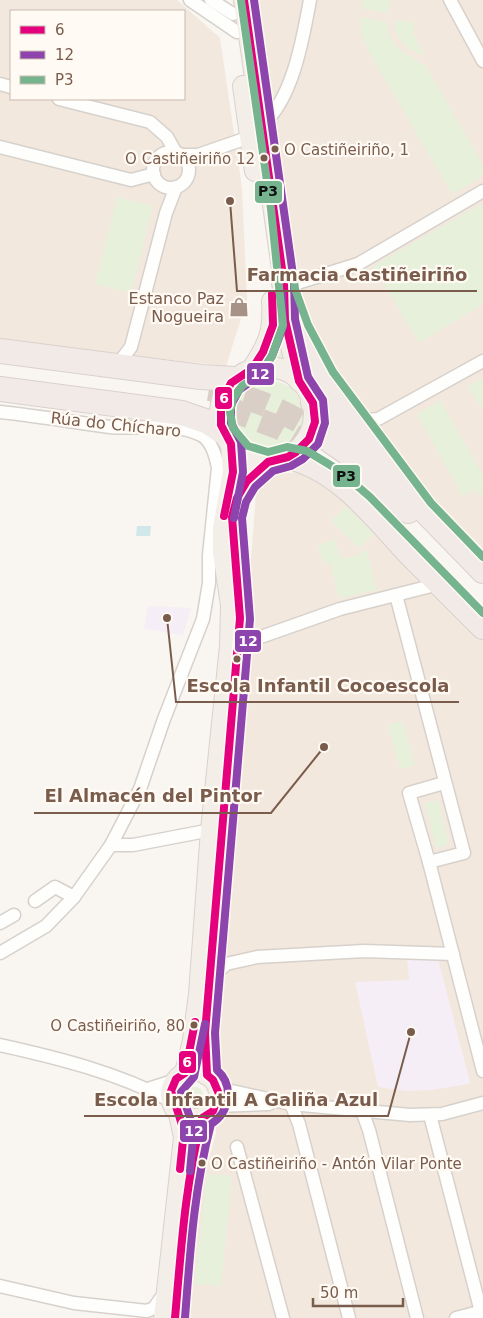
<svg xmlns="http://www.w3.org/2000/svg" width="483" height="1318" viewBox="0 0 483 1318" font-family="'DejaVu Sans',sans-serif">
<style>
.residential{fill:#f2e8de;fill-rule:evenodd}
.education{fill:#f6eef6}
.green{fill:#e7f0db}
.water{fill:#d0e8ea}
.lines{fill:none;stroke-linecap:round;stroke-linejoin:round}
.highway-tunnel{stroke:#d9cfc7;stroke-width:24;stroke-dasharray:24 12;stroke-linecap:butt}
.street-casing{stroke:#d7d1cb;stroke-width:15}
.primary-casing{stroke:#dad1cc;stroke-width:22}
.highway-casing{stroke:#dad1cc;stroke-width:26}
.street{stroke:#fefefd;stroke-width:12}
.primary{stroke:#f3eee8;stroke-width:20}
.highway{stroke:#f2eae7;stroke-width:24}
.bus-1-casing{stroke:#fffaf3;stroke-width:11}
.bus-2-casing{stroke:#fffaf3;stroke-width:11}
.bus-3-casing{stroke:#fffaf3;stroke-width:11}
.bus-1{stroke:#e5007d;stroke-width:8}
.bus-2{stroke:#8e44ad;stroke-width:8}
.bus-3{stroke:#76b38f;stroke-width:8}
.bus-dot{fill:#7a5c4d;stroke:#fffaf3;stroke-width:2}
.labels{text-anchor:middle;stroke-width:4.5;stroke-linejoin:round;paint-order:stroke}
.bus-label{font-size:15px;fill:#7a5c4d;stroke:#fffaf3;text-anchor:start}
.poi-label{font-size:16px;fill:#7a5c4d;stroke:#fffaf3;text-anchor:end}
.street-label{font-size:16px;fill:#7a5c4d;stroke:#fffaf3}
.leader{fill:none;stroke:#7a5c4d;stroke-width:2}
.callout-dot{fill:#7a5c4d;stroke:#fffaf3;stroke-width:2}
.callout-label{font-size:18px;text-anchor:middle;font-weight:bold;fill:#7a5c4d;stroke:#fffaf3;stroke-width:4.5;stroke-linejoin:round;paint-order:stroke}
.line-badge{stroke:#fffaf3;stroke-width:2}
.badge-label{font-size:14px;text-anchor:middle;font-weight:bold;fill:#fff}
.pale-badge-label{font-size:14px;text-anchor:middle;font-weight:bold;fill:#111}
</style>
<rect width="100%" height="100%" fill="#f9f5f0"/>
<g class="residential">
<path d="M0 0H177L220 38 242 188 247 300 226 366 0 341ZM11 11H184V99H11Z"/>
<path d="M233 0H483V567L371 426 301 368Z"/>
<path d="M304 472 326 486 483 634V1318H185L190 1229 216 1133V1019L256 494 266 474Z"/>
</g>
<g class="education">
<path d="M148 606 191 608 183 635 144 629Z"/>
<path d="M407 958 438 959 470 1082 468 1084 432 1090 407 1091 378 1087 355 982 409 980Z"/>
</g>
<g class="green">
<path d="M362 0H390L388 13 361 8Z"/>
<path d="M361 17 387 22 388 32 394 44 406 54 426 66 483 165V176L452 194 369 52 361 32Z"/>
<path d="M394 20 415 23 413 33 424 55C407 50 394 40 394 20Z"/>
<path d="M117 197 153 206 131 293 95 284Z"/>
<path d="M483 203V304L419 343 373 266Z"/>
<path d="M283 329 288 362 271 359Z"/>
<path d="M483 378V411L468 386Z"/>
<circle cx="268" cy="416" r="36"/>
<path d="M440 400 483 475V497L474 489 463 497 417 414Z"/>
<path d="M346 506 374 533 359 548 331 521Z"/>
<path d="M334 539 341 558 335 560 360 555 359 551H367L377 590 339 598 330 562 324 564 317 546Z"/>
<path d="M402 721 415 765 400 769 388 725Z"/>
<path d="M438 800 449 844 436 848 425 803Z"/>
<circle cx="195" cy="1095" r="8"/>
<path d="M207 1174 232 1176 221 1286 195 1284Z"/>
</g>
<path class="water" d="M137 526H151L150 536H136Z"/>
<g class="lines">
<g class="highway-tunnel">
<path d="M209 389C255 397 287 412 325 437"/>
<path d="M227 408 280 428 297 438"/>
</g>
<defs>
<g id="street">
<path d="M190 0 237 32"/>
<path d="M211 0 233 14"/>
<path d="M450 0 483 61"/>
<path d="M0 84 11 87"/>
<path d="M59 99 150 122 167 137 176 153"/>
<path d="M263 124C293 98 303 38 310 0"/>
<path d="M0 147 131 180 154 174"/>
<circle cx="171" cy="170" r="18"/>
<path d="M182 155H198L250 137"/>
<path d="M284 283 294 284 358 264 483 191"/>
<path d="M113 364 121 360 131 347 166 213 176 187"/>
<path d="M357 411 365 420 378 419 483 361"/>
<path d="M0 412C37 416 73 422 110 427 140 430 174 421 201 435 212 441 216 457 218 468L209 555V583L203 619 164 719 140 789 111 845 74 897 46 926 0 953"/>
<path d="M396 595 464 853 429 862 409 793 444 783"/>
<path d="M238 645 340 609 439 584"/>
<path d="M111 845H133L211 830"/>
<path d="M429 862 483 1071"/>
<path d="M35 901 55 887 74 897"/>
<path d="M0 923 14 915"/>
<path d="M212 943 215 958 226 964"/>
<path d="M208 982 226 964 257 957 364 951 453 954"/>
<path d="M0 1045C59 1058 118 1073 171 1101"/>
<path d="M218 1088 291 1104 410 1115 442 1114 483 1103"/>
<path d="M148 1089 176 1080"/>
<path d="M291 1104 299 1124 349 1318"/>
<path d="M217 1106 269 1104"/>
<path d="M362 1111 369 1130 417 1318"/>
<path d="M430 1115 481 1312"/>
<path d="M237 1147 283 1318"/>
<path d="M0 1286 74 1303 147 1311 154 1308 161 1298"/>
<path d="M456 1318 483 1311"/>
</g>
<g id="primary">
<path d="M244 0 284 283 285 320 299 381"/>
<path d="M243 86 255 171"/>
<circle cx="267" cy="414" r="47"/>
<path d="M252 369C269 343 274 332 272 301"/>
<path d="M234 507 247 481 268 462"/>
<path d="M205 1021 207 1075"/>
<circle cx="195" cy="1095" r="24"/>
<path d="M185 1073 193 1040 199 994 211 830 230 646 231 605 223 552V528L233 472 231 444"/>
<path d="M193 1157 202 1118"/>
<path d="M164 1318 184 1137 179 1114"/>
</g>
<g id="highway">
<path d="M284 283C300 363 374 444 423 509"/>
<path d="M0 351 201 377 235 379"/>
<path d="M0 389 182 413 208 422 223 432"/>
<path d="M313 403 325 411 359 446"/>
<path d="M325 437 352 456 408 511"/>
<path d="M288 457C340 468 377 519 412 556 436 580 459 603 483 627"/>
<path d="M413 499 483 571"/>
</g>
</defs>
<use href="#street" class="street-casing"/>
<use href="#primary" class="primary-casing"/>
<use href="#highway" class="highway-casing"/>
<use href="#street" class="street"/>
<use href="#primary" class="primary"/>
<use href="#highway" class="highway"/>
<defs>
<g id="bus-1">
<path d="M224 516 233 472 231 444 221 425V403L231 383 252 369 263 352 273 325 272 294"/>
<path d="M180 1169 184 1131 171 1091 176 1079 185 1073 195 1022"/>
<path d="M175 1318C181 1251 185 1184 202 1118L213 1111 219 1094 213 1080 207 1075 205 1033 240 618 232 517 237 498 247 481 268 462 288 457 296 452 309 439 315 422 313 403 299 381 285 320 284 283 244 0"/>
</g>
<g id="bus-2">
<path d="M234 518 243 472 241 442 231 423V405L239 390 259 376 272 356 283 327 282 294"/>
<path d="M190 1171 194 1129 181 1092 194 1077 205 1024"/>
<path d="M185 1318C190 1253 194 1188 211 1124 229 1113 235 1086 217 1070L215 1033 250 619 242 518 246 502 255 487 273 471 291 466 303 459 318 444 325 423 323 400 308 377 295 319 294 282 254 0"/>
</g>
<g id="bus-3">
<path d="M241 0 271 209 283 325 272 356 260 374 242 386 233 399 230 412 233 428 248 446 268 452 287 447 307 451 340 471 370 497 483 613"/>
<path d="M293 274 295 289 308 325 333 372 431 503 483 557"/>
</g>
</defs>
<use href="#bus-1" class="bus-1-casing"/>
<use href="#bus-2" class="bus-2-casing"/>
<use href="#bus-3" class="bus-3-casing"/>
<use href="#bus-1" class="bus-1"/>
<use href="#bus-2" class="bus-2"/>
<use href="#bus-3" class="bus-3"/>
</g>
<defs>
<symbol id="shop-bare" viewBox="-9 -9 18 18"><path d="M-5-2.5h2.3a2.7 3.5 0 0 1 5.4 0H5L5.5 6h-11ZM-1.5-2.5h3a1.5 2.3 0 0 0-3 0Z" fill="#a69286" stroke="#fffaf3" stroke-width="2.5" paint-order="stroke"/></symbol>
</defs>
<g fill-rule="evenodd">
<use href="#shop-bare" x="225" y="293" width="28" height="28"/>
</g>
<g class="bus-dot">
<circle cx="275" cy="149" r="4.5"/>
<circle cx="264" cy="158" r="4.5"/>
<circle cx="237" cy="659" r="4.5"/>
<circle cx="194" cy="1025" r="4.5"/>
<circle cx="202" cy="1163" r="4.5"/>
</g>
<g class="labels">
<g class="bus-label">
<text x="284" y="155">O Castiñeiriño, 1</text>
<text x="255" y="164" text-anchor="end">O Castiñeiriño 12</text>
<text x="185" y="1031" text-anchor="end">O Castiñeiriño, 80</text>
<text x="211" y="1169">O Castiñeiriño - Antón Vilar Ponte</text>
</g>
<g class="poi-label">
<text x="224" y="304">Estanco Paz<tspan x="224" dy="18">Nogueira</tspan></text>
</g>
<g class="street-label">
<text transform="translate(116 424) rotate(6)" y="6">Rúa do Chícharo</text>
</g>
</g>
<path class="leader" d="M230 201L237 291H477M167 618L176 702H459M324 747L271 813H34M411 1032L388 1116H84"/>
<g class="callout-dot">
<circle cx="230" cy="201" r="5"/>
<circle cx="167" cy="618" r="5"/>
<circle cx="324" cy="747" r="5"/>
<circle cx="411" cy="1032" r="5"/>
</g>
<g class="callout-label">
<text x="357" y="281">Farmacia Castiñeiriño</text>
<text x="318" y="692">Escola Infantil Cocoescola</text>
<text x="153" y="802">El Almacén del Pintor</text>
<text x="236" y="1106">Escola Infantil A Galiña Azul</text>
</g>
<g class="line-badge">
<rect x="254" y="180" width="29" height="24" rx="5" fill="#76b38f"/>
<rect x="246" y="362" width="29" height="24" rx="5" fill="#8e44ad"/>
<rect x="214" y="386" width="19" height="24" rx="5" fill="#e5007d"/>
<rect x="332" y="464" width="29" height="24" rx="5" fill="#76b38f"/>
<rect x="234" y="629" width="28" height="24" rx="5" fill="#8e44ad"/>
<rect x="178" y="1050" width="19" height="24" rx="5" fill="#e5007d"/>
<rect x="179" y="1119" width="29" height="24" rx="5" fill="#8e44ad"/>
</g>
<g class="badge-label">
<text x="260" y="379">12</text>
<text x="224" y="403">6</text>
<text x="248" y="646">12</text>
<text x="187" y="1067">6</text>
<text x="194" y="1136">12</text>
</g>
<g class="pale-badge-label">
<text x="268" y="196">P3</text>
<text x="346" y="481">P3</text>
</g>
<rect x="10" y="10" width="175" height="90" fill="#fffaf3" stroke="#cabbb1"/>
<rect x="20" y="26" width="25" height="8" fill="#e5007d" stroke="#cabbb1"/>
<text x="55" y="35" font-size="15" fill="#7a5c4d">6</text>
<rect x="20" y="51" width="25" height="8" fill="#8e44ad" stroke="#cabbb1"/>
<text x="55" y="60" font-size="15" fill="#7a5c4d">12</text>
<rect x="20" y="76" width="25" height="8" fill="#76b38f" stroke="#cabbb1"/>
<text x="55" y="85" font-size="15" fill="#7a5c4d">P3</text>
<path d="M313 1298v8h90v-8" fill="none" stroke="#7a5c4d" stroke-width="2.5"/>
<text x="320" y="1298" font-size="15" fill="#7a5c4d" stroke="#fffaf3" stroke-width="4" paint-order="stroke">50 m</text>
</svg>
